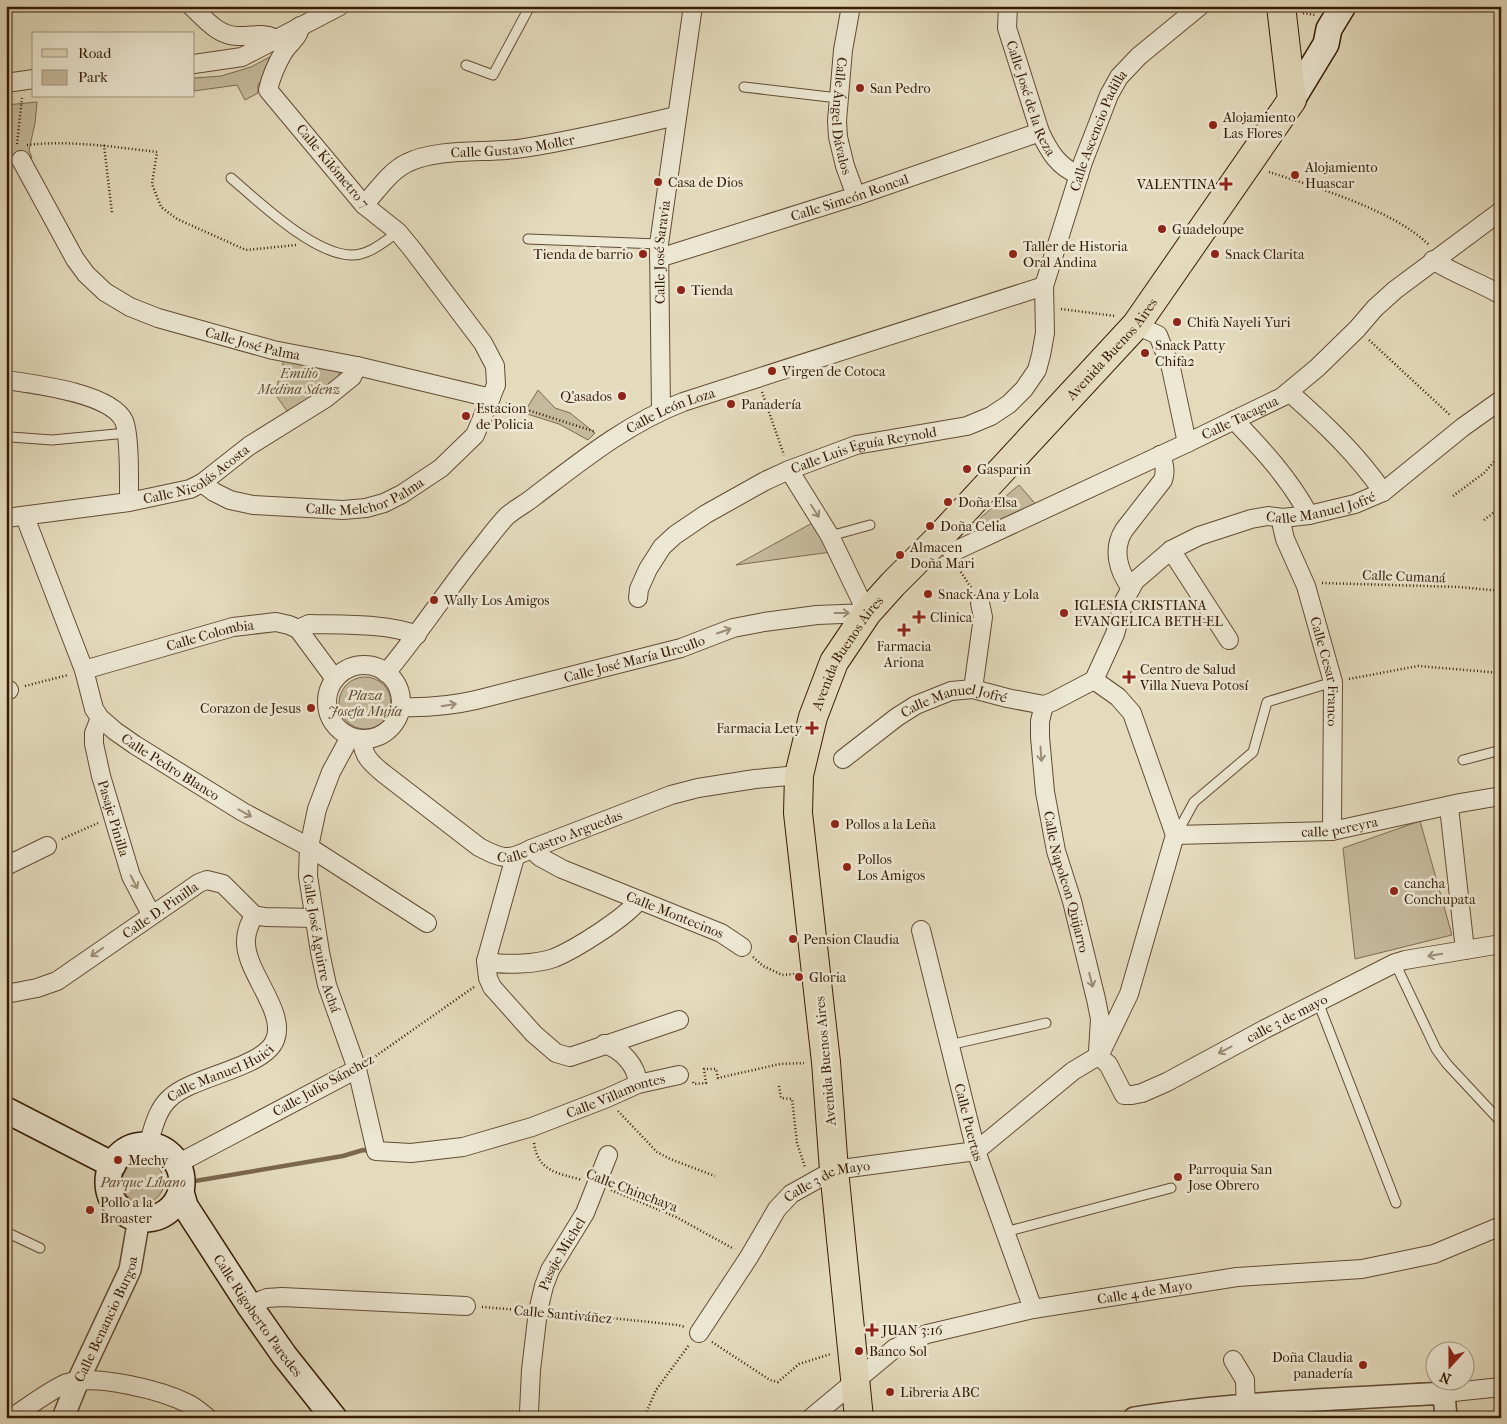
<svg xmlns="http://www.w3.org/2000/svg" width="1507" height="1424" viewBox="0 0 1507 1424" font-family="'IM FELL French Canon',serif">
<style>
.green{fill:#c6ba9e;stroke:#7e6a52}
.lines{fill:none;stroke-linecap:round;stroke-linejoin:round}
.stream{stroke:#7b674e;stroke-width:4.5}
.service-casing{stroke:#624b33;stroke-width:11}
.minor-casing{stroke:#624b33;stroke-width:20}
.tertiary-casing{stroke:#624b33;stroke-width:24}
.secondary-casing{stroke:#361b05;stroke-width:28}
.primary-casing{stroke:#361b05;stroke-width:30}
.path{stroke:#361b05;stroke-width:2.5;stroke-dasharray:1 2.5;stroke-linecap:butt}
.service{stroke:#ede8d4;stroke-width:9}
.minor{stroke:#ede8d4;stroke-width:18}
.tertiary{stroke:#ede8d4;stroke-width:21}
.secondary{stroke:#ede8d4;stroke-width:25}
.primary{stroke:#e4dbbd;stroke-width:28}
.oneway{stroke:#9b8c77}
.poi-dot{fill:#8f2418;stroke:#ede8d4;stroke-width:2}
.labels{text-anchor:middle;stroke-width:5;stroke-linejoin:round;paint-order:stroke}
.poi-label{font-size:14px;fill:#361b05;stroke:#ede8d4;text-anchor:start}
.street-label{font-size:14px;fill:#361b05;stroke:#ede8d4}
.park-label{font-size:14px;font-style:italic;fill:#614b33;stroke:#ede8d4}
</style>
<rect width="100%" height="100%" fill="#e4dbbd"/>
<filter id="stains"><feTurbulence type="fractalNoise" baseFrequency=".004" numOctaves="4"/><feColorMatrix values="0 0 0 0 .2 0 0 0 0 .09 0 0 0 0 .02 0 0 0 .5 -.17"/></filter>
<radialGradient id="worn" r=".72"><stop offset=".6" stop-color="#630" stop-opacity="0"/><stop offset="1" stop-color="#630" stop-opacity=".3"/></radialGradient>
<g class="green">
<path d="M281 51 258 85V93L245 100 237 85 194 91V78L221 76 251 67Z"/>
<path d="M37 102 35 123 29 150 32 158 11 162 6 153V105Z"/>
<path d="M285 355 340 370 337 383 308 400 287 411 275 394Z"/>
<path d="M538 390 555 408 570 413 595 433 588 440 559 424 524 413Z"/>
<path d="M1019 485 1039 508 990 529 978 520Z"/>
<path d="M814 522 831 552 736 565Z"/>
<circle cx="365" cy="703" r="26"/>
<path d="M1420 821 1452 935 1355 959 1343 848Z"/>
<circle cx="143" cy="1182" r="21"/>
</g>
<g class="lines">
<path class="stream" d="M183 1183 343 1156 363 1150 372 1151"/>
<defs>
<g id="service">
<path d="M466 65 493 75 530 6"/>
<path d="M744 87 838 98"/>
<path d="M231 178C259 202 312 253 350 255 368 256 384 242 398 232"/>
<path d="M528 239 659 244"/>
<path d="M6 435 11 437 52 440 127 433"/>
<path d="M830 536 870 525"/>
<path d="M1463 760 1501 750"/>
<path d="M1176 835 1194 802 1253 752 1267 702 1333 682"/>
<path d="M1395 963 1436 1049 1447 1064 1501 1122"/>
<path d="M1318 1002 1396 1203"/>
<path d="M949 1045 1046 1023"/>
<path d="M6 1232 40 1248"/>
<path d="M1005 1232 1171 1188"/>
</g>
<g id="minor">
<path d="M191 6C205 19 218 36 238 36 250 37 262 32 274 38L275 40"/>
<path id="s1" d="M851 6 843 50 837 121 838 137 845 166 856 196"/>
<path id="s2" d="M1008 6 1007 28 1040 132C1049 151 1058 167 1079 175"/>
<path d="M194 64 242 57 340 6"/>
<path d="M6 83 34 79"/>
<path id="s3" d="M21 160 75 259 86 274 105 292 130 307 158 318 273 350 357 366 491 398"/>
<path id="s4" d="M364 205C377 191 390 171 407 163 439 147 489 154 524 148 575 140 626 128 676 116"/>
<path id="s5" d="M659 258 856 196 1040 132"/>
<path d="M1433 260C1454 274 1479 282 1501 295"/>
<path d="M1136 325 1158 335 1171 368 1187 443"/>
<path d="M6 380C34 384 111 393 124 421 130 436 129 483 129 502"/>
<path d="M1289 392C1323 422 1357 454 1383 492"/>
<path id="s6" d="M661 410 659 244 693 6"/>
<path d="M1234 420C1263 450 1289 478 1309 515"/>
<path id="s7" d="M202 483 214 492 230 500 253 505 343 510 366 508 384 503 402 494 441 468 475 435 496 385 495 366 483 343 412 249 398 232 364 205 268 90C271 77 276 65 283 53 288 44 300 37 300 26"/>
<path id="s8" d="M25 517 84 670 94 709 100 718 115 731 135 745 243 812 309 847 427 923"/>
<path id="s9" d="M6 518 129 502 190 489 202 483 249 446 326 398 352 377 357 366"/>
<path id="s10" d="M1283 518 1282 526 1285 539 1306 586 1333 682 1332 831"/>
<path id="s11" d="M938 539 950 549 957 550 1187 443 1282 397 1317 368 1357 329 1375 308 1395 290 1501 211"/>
<path d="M1171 550 1229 640"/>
<path d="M1131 588C1118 571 1112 549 1124 530L1163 480C1166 471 1165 464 1160 455"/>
<path id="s12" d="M638 598 639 589 648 569 662 547 675 535 706 514 765 481 789 470 856 445 967 426 991 416 1009 404 1024 389 1037 370 1041 355 1045 333 1044 286 1083 162 1109 95 1119 77 1139 56 1200 6"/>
<path d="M298 629 309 624C341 625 387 623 417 635"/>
<circle cx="364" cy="702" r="37"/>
<path id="s13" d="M84 670 233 627 276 622 289 625 298 629 335 679"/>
<path id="s14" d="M386 673C418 635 445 593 476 554 486 542 496 527 507 516 516 508 527 503 535 496 581 461 628 423 683 402L1044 286"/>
<path d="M973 689 983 617 980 603"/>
<path d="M6 691 9 690"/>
<path id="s15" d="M1044 705 1040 721V737L1045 792 1056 851 1072 901 1096 999 1100 1019 1098 1051"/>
<path id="s16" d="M400 707C428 708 450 706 476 700L681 648 733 628 764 622 817 615 867 613 830 536 789 470"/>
<path id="s17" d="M100 718 94 733V744L101 776 131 876 151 914"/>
<path id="s18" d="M350 737 331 772 317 809 309 847 308 876 320 952 327 985 357 1069 376 1151 411 1153 463 1147 532 1127 607 1098 638 1084 679 1075"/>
<path id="s19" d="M362 740C363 756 371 763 383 773L479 847C502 859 508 861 531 849L671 795 698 788 755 779 799 775"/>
<path id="s20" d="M843 759 897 717 916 705 951 691 973 689 1007 698 1044 705 1052 702 1094 680 1115 634 1124 601 1131 588 1135 581 1171 550 1199 536 1251 519 1268 516 1283 518 1309 515 1355 504 1383 492 1463 427 1501 400"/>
<path d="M1449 807 1465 950"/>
<path id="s21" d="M1175 835 1332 831 1460 803 1501 796"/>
<path id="s22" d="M531 849 540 857 562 869 721 933 742 947"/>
<path d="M515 857 486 961 488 978 492 987 534 1034 556 1053 570 1057 679 1020"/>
<path d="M6 866 47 846"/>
<path id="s23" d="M921 930 976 1151 1033 1309"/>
<path d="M486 961C501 966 538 964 554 958 576 949 625 918 639 900"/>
<path id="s24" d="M6 994 37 988 57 981 199 883 207 880 223 884 254 915 265 917 314 918"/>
<path d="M604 1044C622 1049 637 1066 638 1084"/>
<path id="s25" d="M1098 1056 1108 1064 1124 1095H1132L1142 1093 1167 1082 1265 1029 1395 963 1405 960 1501 944"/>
<path id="s26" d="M148 1145C153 1129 157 1109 170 1098 193 1076 264 1068 275 1040 287 1011 244 971 246 940 246 931 250 923 254 915"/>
<path d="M177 1164 357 1069"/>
<path d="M249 1305 267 1298 282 1297 466 1306"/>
<path id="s27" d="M699 1333 749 1257 777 1209 791 1194 834 1170 976 1151 1073 1071 1098 1056 1101 1052 1129 994 1175 835 1132 713 1118 697 1094 680"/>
<path d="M1233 1360 1245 1380 1246 1418"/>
<path d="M1444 1393 1501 1387"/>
<path d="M11 1418C25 1409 53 1388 67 1383 97 1374 161 1390 189 1404 196 1408 202 1413 208 1418"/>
<path id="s28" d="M530 1418 529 1412 531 1370 538 1311 544 1286 550 1270 585 1213 608 1155"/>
<path id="s29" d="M811 1418 895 1348 927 1334 1033 1309 1237 1277 1362 1269 1434 1254 1501 1226"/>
</g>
<g id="tertiary">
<path id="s30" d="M63 1418 78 1381 130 1270 139 1218"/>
<path d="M1134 1418C1236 1402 1341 1399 1444 1393L1446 1418"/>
</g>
<g id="secondary">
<path d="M1292 100 1326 44 1329 29 1343 6"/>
<path d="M6 1110 113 1165"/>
<circle cx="145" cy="1182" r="37"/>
<path id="s31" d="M181 1192 185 1206 249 1305 284 1355 334 1418"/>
</g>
<g id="primary">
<path id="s32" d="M859 1418 834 1170 826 1062 798 813 799 775 813 717 834 662 867 613 893 584 938 539 1136 325 1292 100 1281 6"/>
</g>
</defs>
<use href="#service" class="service-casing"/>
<use href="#minor" class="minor-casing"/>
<use href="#tertiary" class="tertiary-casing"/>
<use href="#secondary" class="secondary-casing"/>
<use href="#primary" class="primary-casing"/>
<g class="path">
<path d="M1303 13 1315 15"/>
<path d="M17 144 22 98"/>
<path d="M27 145C70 140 115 147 157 152L152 184 161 207 177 219 246 250 296 245"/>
<path d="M104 145 112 213"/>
<path d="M1269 172C1315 187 1394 210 1429 245"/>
<path d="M1061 309 1115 316"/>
<path d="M1369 340 1451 416"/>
<path d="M762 392 784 455"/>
<path d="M506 403 596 432"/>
<path d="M1453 496 1484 473 1501 454"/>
<path d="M1484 520 1501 507"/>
<path d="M957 566 972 589"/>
<path d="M1322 583 1459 587 1501 591"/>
<path d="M1349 679 1418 666 1501 673"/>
<path d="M25 686 68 675"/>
<path d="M62 839 98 823"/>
<path d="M753 957 763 966 782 975 795 974"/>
<path d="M370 1060 474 987"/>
<path d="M693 1082 694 1084 706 1083 704 1069H716L718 1078 780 1064 804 1063"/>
<path d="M779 1086 781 1098 792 1099 797 1143 805 1167"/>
<path d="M618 1111 657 1152 670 1159 715 1176"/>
<path d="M534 1143C538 1172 558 1173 582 1180"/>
<path d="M611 1190 676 1217 734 1249"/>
<path d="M482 1307 521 1310"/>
<path d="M554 1312 678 1325 685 1327"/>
<path d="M712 1342 770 1380 778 1382 799 1364 831 1354"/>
<path d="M644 1418 656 1390 689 1345"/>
</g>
<use href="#service" class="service"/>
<use href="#minor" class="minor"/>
<use href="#tertiary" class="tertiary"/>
<use href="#secondary" class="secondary"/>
<use href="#primary" class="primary"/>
</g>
<defs><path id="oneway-shaft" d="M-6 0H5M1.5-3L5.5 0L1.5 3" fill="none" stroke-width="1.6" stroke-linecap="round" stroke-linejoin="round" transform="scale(1.25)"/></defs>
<g class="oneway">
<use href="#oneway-shaft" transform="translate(815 511) rotate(57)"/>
<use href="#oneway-shaft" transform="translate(842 613)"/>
<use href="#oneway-shaft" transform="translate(724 631) rotate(-19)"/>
<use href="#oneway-shaft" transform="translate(449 705) rotate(-9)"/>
<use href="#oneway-shaft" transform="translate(1041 754) rotate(86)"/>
<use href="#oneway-shaft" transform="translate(245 813) rotate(29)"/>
<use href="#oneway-shaft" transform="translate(134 882) rotate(63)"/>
<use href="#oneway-shaft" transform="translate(97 952) rotate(145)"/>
<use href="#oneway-shaft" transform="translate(1435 955) rotate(170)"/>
<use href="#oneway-shaft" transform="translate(1091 980) rotate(76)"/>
<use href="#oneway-shaft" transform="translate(1225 1050) rotate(152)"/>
</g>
<g class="poi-dot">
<circle cx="860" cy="88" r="5"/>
<circle cx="1213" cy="125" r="5"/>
<circle cx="1295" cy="175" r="5"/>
<circle cx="658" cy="182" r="5"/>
<path d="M1223.5 176.5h5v5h5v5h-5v5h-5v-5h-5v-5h5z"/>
<circle cx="1162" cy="229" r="5"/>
<circle cx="643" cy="254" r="5"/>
<circle cx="1013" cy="254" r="5"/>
<circle cx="1215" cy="254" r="5"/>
<circle cx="681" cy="290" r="5"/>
<circle cx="1177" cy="322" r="5"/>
<circle cx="1145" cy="353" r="5"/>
<circle cx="772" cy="371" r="5"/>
<circle cx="622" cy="396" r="5"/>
<circle cx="731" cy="404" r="5"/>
<circle cx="466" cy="416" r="5"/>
<circle cx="967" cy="469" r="5"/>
<circle cx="948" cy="502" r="5"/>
<circle cx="930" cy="526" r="5"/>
<circle cx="900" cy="555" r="5"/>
<circle cx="928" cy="594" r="5"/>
<circle cx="434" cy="600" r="5"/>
<circle cx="1064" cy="613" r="5"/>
<path d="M916.5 609.5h5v5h5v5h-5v5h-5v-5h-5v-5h5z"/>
<path d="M901.5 622.5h5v5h5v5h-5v5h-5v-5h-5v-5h5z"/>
<path d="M1126.5 669.5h5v5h5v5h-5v5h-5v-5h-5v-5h5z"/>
<circle cx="311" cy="708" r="5"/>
<path d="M809.5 720.5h5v5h5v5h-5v5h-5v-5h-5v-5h5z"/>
<circle cx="835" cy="824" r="5"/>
<circle cx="847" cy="867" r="5"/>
<circle cx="1394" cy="891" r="5"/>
<circle cx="793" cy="939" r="5"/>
<circle cx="799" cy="977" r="5"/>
<circle cx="118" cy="1160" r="5"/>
<circle cx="1178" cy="1177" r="5"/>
<circle cx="90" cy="1210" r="5"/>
<path d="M869.5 1322.5h5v5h5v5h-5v5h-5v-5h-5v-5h5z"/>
<circle cx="859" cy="1351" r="5"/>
<circle cx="1363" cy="1365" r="5"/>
<circle cx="890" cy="1392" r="5"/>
</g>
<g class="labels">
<g class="poi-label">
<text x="870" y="93">San Pedro</text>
<text x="1223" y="122">Alojamiento<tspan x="1223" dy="16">Las Flores</tspan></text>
<text x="1305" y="172">Alojamiento<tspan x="1305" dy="16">Huascar</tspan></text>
<text x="668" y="187">Casa de Dios</text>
<text x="1216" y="189" text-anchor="end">VALENTINA</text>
<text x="1172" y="234">Guadeloupe</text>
<text x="1023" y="251">Taller de Historia<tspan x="1023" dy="16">Oral Andina</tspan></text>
<text x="633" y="259" text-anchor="end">Tienda de barrio</text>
<text x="1225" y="259">Snack Clarita</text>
<text x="691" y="295">Tienda</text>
<text x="1187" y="327">Chifa Nayeli Yuri</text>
<text x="1155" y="350">Snack Patty<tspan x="1155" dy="16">Chifa2</tspan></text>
<text x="782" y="376">Virgen de Cotoca</text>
<text x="612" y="401" text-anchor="end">Q'asados</text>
<text x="741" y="409">Panadería</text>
<text x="476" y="413">Estacion<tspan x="476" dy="16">de Policia</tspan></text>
<text x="977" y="474">Gasparin</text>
<text x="958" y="507">Doña Elsa</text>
<text x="940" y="531">Doña Celia</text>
<text x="910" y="552">Almacen<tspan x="910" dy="16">Doña Mari</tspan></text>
<text x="938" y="599">Snack Ana y Lola</text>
<text x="444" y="605">Wally Los Amigos</text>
<text x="1074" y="610">IGLESIA CRISTIANA<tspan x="1074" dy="16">EVANGELICA BETH-EL</tspan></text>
<text x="930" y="622">Clinica</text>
<text x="904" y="651" text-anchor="middle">Farmacia<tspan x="904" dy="16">Ariona</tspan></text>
<text x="1140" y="674">Centro de Salud<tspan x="1140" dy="16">Villa Nueva Potosí</tspan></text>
<text x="301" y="713" text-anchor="end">Corazon de Jesus</text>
<text x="802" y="733" text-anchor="end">Farmacia Lety</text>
<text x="845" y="829">Pollos a la Leña</text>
<text x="857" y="864">Pollos<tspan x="857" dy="16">Los Amigos</tspan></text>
<text x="1404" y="888">cancha<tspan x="1404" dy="16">Conchupata</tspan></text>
<text x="803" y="944">Pension Claudia</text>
<text x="809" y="982">Gloria</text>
<text x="128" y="1165">Mechy</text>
<text x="1188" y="1174">Parroquia San<tspan x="1188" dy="16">Jose Obrero</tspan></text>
<text x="100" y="1207">Pollo a la<tspan x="100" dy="16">Broaster</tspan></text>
<text x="882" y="1335">JUAN 3:16</text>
<text x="869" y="1356">Banco Sol</text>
<text x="1353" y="1362" text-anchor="end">Doña Claudia<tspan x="1353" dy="16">panadería</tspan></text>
<text x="900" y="1397">Libreria ABC</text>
</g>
<g class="street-label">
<text dy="5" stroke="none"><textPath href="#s2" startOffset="96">Calle José de la Reza</textPath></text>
<text dy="5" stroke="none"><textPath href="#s1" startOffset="111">Calle Ángel Dávalos</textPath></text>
<text dy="5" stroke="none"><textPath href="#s12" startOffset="732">Calle Ascencio Padilla</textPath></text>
<text dy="5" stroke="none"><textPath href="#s4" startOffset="168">Calle Gustavo Moller</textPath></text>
<text transform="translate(333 166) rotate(50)" y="5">Calle Kilómetro 7</text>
<text dy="5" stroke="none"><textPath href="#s5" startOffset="200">Calle Simeón Roncal</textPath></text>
<text dy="5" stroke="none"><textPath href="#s6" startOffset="158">Calle José Saravia</textPath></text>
<text dy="5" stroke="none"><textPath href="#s3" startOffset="315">Calle José Palma</textPath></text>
<text dy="5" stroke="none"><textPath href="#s32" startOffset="1184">Avenida Buenos Aires</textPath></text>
<text dy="5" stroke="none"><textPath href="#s14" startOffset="394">Calle León Loza</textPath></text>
<text dy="5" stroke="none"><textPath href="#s11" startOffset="335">Calle Tacagua</textPath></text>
<text dy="5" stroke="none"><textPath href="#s12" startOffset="284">Calle Luis Eguía Reynold</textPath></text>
<text dy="5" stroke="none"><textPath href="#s9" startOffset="198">Calle Nicolás Acosta</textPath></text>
<text dy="5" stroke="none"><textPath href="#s7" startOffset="171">Calle Melchor Palma</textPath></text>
<text dy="5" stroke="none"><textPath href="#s20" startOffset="592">Calle Manuel Jofré</textPath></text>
<text transform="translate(1404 576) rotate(2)" y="5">Calle Cumaná</text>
<text dy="5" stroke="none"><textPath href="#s13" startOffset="131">Calle Colombia</textPath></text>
<text dy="5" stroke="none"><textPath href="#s32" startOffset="779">Avenida Buenos Aires</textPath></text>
<text dy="5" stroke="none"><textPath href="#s16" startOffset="240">Calle José María Urcullo</textPath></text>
<text dy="5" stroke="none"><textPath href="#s10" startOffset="161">Calle Cesar Franco</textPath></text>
<text dy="5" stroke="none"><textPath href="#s20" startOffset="130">Calle Manuel Jofré</textPath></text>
<text dy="5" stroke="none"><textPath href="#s8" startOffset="301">Calle Pedro Blanco</textPath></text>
<text dy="5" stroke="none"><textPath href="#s17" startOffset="104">Pasaje Pinilla</textPath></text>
<text dy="5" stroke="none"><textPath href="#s21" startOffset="165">calle pereyra</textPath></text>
<text dy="5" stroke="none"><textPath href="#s19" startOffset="248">Calle Castro Arguedas</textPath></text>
<text dy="5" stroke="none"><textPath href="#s15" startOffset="180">Calle Napoleon Quijarro</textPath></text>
<text dy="5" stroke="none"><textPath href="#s24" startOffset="178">Calle D. Pinilla</textPath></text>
<text dy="5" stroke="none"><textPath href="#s22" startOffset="159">Calle Montecinos</textPath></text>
<text dy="5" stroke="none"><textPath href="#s18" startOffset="216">Calle José Aguirre Achá</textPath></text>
<text dy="5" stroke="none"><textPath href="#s25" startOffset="229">calle 3 de mayo</textPath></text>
<text transform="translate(825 1061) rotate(-95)" y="5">Avenida Buenos Aires</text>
<text dy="5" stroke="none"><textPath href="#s26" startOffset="109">Calle Manuel Huici</textPath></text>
<text transform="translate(323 1085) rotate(-29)" y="5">Calle Julio Sánchez</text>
<text dy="5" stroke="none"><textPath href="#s18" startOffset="680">Calle Villamontes</textPath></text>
<text dy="5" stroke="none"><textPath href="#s23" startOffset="198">Calle Puertas</textPath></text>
<text dy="5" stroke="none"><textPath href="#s27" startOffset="206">Calle 3 de Mayo</textPath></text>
<text transform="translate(632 1190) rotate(21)" y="5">Calle Chinchaya</text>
<text dy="5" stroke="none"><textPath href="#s28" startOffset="170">Pasaje Michel</textPath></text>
<text dy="5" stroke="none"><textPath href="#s29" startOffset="366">Calle 4 de Mayo</textPath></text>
<text transform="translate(563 1314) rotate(5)" y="5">Calle Santiváñez</text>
<text dy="5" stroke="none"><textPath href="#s31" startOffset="146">Calle Rigoberto Paredes</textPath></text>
<text dy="5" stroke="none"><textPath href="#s30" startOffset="108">Calle Benancio Burgoa</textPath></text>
</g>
<g class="park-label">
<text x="299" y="378">Emilio<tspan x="299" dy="16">Medina Sáenz</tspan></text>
<text x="365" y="700">Plaza<tspan x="365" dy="16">Josefa Mujía</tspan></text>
<text x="143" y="1187">Parque Líbano</text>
</g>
</g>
<rect width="1507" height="1424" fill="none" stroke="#e4dbbd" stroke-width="25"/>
<rect x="8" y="8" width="1492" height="1409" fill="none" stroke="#361b05" stroke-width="2.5"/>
<rect x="12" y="12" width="1482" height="1399" fill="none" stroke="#361b05"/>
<rect x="32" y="32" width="162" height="65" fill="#ede8d4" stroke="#a49681"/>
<rect x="42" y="49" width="25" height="8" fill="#e4dbbd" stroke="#a49681"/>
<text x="78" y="58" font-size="15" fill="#361b05">Road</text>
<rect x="42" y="70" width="25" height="15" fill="#c6ba9e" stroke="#a49681"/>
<text x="78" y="82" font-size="15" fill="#361b05">Park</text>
<g transform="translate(1450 1366) rotate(201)"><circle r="24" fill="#ede8d4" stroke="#a49681"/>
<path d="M0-4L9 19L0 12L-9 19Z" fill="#8f2418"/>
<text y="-8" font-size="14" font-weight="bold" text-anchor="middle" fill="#361b05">N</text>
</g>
<rect width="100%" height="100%" filter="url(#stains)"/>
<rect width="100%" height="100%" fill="url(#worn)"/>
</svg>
